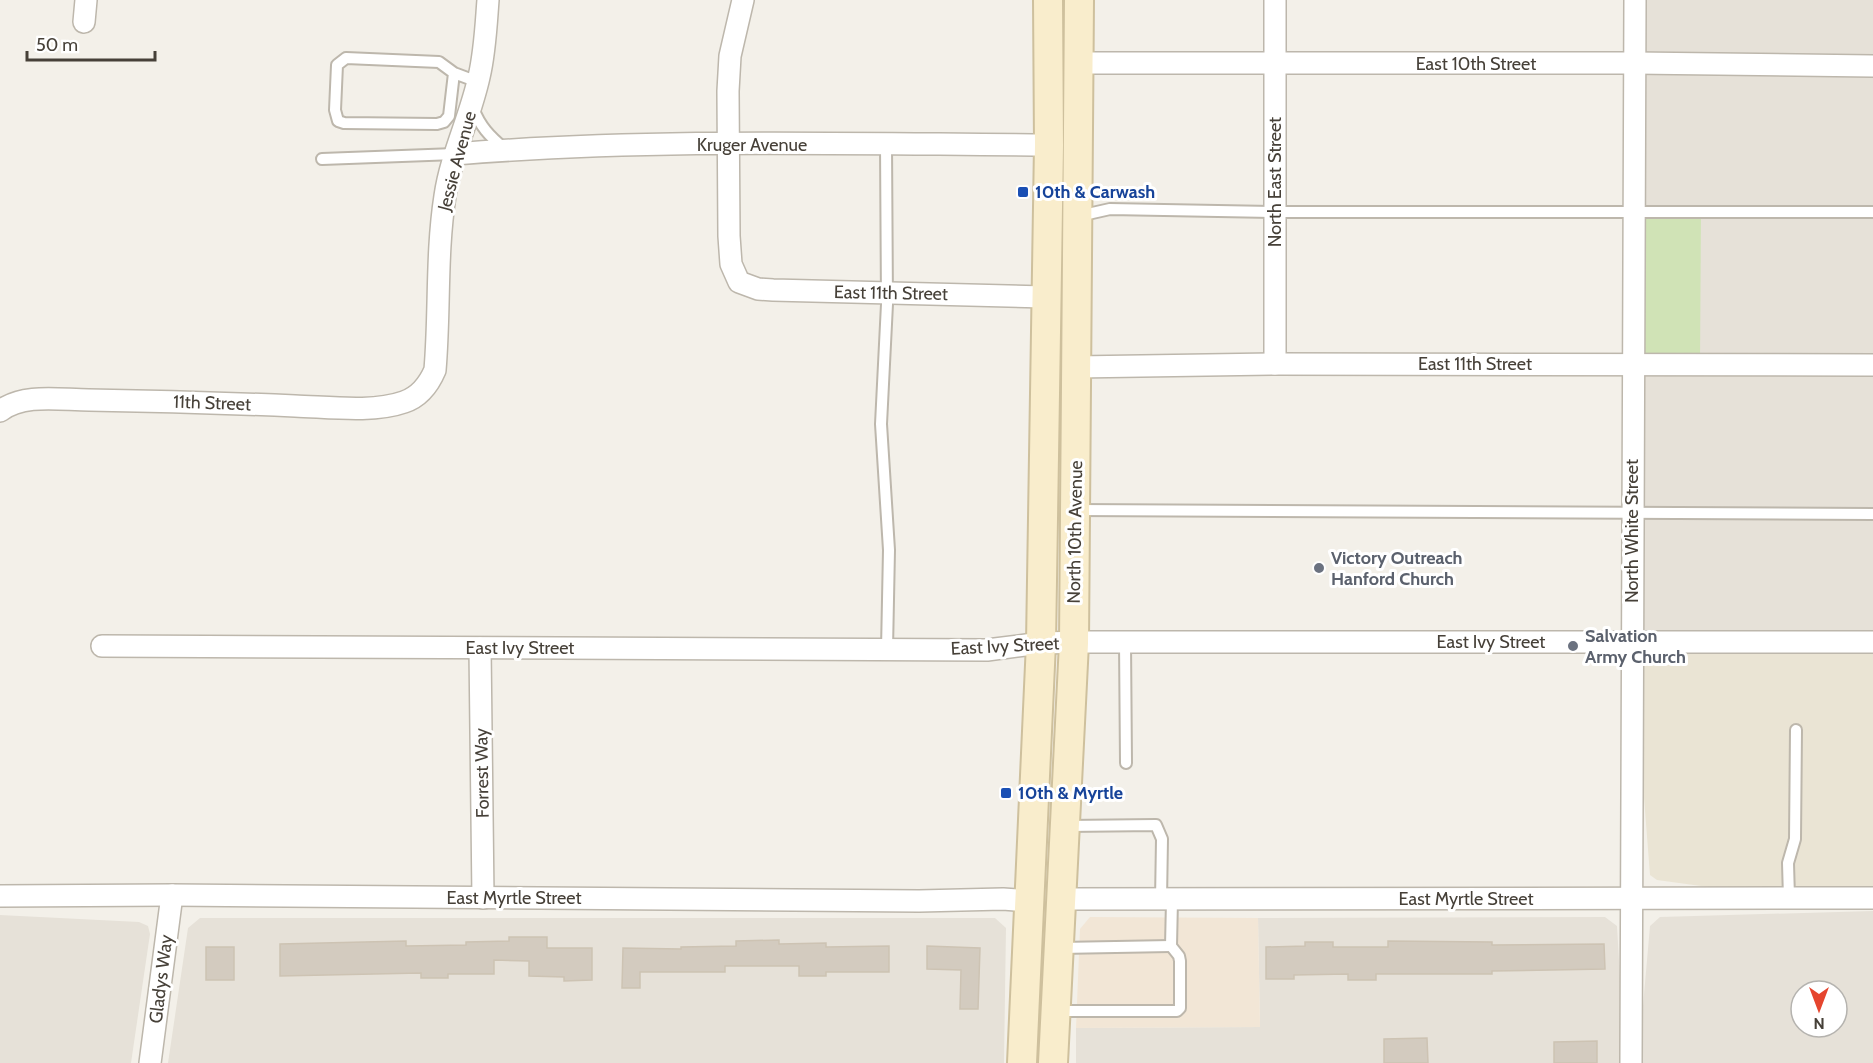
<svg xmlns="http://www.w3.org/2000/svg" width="1873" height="1063" viewBox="0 0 1873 1063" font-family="Cabin,sans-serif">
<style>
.residential{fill:#e6e1d8;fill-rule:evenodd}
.commercial{fill:#f2e6d6}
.education{fill:#eae4d4}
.green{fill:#d0e3b6}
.building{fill:#d3cbbf;stroke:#cdc3b3;stroke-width:1.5}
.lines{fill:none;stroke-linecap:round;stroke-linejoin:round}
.service-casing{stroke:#bdb7ac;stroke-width:14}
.minor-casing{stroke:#bdb7ac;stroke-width:24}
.secondary-casing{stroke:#cec09d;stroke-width:32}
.service{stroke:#fff;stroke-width:10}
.minor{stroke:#fff;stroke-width:21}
.secondary{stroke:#f9edcc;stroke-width:28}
.transit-dot{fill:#1a4fb4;stroke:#fff;stroke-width:2}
.worship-dot{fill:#6b7280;stroke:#fff;stroke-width:2}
.labels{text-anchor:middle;stroke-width:6;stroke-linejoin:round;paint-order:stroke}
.street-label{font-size:18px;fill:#464038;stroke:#fff}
.transit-label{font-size:18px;font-weight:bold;fill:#164399;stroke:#fff;text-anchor:start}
.worship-label{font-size:18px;font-weight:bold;fill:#5b616d;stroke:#fff;text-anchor:start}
</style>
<rect width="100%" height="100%" fill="#f3f0e9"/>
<g class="residential">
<path d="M1635 0H1873V642H1632Z"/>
<path d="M1873 911V1063H1638L1650 926 1660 917ZM1801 991H1837V1027H1801Z"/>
<path d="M0 915 139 922 148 926 150 934 131 1063H0Z"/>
<path d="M1605 917 1617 926 1625 1063H1076V1028L1260 1027 1258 918Z"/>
<path d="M200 918H995L1006 928 1004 1063H168L188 928Z"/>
</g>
<path class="commercial" d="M1090 917 1258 918 1260 1027 1076 1028 1080 929Z"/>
<path class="education" d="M1632 642H1873V898H1789L1657 880 1650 875Z"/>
<path class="green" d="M1633 211H1701L1700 364H1632Z"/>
<g class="building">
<path d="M509 937H547V948H592V980L564 981V977L529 976V961L494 960V974H448V978H421V973L280 976V944L406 941V946L466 945V942L509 941Z"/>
<path d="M779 940V944L826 943V947L889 946V972H826V976H799V966H725V972H640V988H622L623 948 681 949V947L736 946V941Z"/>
<path d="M1388 941 1492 942V945L1604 944 1605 969 1492 971V974H1376V980H1348V974L1294 975V979H1266V947L1305 946V942H1333V947H1388Z"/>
<path d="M927 946 980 948 978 1009H960L961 970 927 969Z"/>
<rect x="206" y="947" width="28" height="33"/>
<path d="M1427 1038 1428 1063H1384V1039Z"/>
<path d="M1597 1041V1063H1554V1042Z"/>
</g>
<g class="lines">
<defs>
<g id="service">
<path d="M454 73 449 116 444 122 437 124 344 123 338 121 335 110 337 65 346 58 439 62 454 73 478 82"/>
<path d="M473 108C480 126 489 136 505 149"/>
<path d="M886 144 887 304 881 424 889 550 887 649"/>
<path d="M322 159 455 154"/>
<path d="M1079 216 1110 209 1275 212H1873"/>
<path d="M1075 510 1873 514"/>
<path d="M1125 642 1126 763"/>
<path d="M1067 826 1156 825 1162 839 1161 900"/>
<path d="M1789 898 1788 863 1795 839 1796 730"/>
<path d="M1060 948 1171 946"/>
<path d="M1058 1011H1177L1180 1008V961L1179 956 1171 946 1172 900"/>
</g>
<g id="minor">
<path d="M743 0 730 56 728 91 729 236 731 264 739 282 758 289 773 290 1045 297"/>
<path d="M84 22 86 0"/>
<path d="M1079 63H1634L1873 66"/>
<path d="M455 154C652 138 851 144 1049 145"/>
<path d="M1275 364V0"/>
<path d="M1076 367 1275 364 1873 365"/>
<path d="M0 411C24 393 60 400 89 400 157 401 226 403 295 406 328 407 373 413 404 402 419 397 429 384 435 370 440 312 436 254 445 196 451 155 470 118 479 77 485 52 486 26 488 0"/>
<path d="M102 646 987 650 1041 643 1084 642H1873"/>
<path d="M480 648 483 898"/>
<path d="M0 896 172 895 919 901 1003 899 1029 901"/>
<path d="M1060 899 1873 898"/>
<path d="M150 1063 172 895"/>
<path d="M1631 1063 1635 0"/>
</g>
<g id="secondary">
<path d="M1022 1063 1041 643 1049 145 1048 0"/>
<path d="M1053 1063 1074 643 1079 0"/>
</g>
</defs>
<use href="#service" class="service-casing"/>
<use href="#minor" class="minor-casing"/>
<use href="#secondary" class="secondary-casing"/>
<use href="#service" class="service"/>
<use href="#minor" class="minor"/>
<use href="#secondary" class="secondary"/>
</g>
<g class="transit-dot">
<rect x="1017" y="186" width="12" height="12" rx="3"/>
<rect x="1000" y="787" width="12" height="12" rx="3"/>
</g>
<g class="worship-dot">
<circle cx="1319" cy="568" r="6"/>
<circle cx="1573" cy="646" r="6"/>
</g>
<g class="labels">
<g class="street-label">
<text x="1476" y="70">East 10th Street</text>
<text x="752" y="151">Kruger Avenue</text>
<text transform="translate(457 161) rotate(-75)" y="6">Jessie Avenue</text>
<text transform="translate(1275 182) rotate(-90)" y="6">North East Street</text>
<text transform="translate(891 293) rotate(1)" y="6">East 11th Street</text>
<text x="1475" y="370">East 11th Street</text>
<text transform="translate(212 403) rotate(2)" y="6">11th Street</text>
<text transform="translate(1632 531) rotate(-90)" y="6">North White Street</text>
<text transform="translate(1075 532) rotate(-89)" y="6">North 10th Avenue</text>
<text x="1491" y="648">East Ivy Street</text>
<text transform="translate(1005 646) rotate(-3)" y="6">East Ivy Street</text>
<text x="520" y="654">East Ivy Street</text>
<text transform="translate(482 773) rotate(-91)" y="6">Forrest Way</text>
<text x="514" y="904">East Myrtle Street</text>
<text x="1466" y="905">East Myrtle Street</text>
<text transform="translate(161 979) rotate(-83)" y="6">Gladys Way</text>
</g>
<g class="transit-label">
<text x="1035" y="198">10th &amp; Carwash</text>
<text x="1018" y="799">10th &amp; Myrtle</text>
</g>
<g class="worship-label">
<text x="1331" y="564">Victory Outreach<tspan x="1331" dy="21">Hanford Church</tspan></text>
<text x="1585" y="642">Salvation<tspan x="1585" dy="21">Army Church</tspan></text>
</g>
</g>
<g transform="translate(1819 1009) rotate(180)"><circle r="28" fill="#ffffff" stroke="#b5b3af" stroke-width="1.5"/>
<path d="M0-4.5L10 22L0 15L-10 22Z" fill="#e5452e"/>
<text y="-9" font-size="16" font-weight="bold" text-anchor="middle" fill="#464038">N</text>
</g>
<path d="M27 51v9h128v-9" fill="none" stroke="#464038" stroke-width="3"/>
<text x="36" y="51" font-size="18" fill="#464038" stroke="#ffffff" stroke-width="4.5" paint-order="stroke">50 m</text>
</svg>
